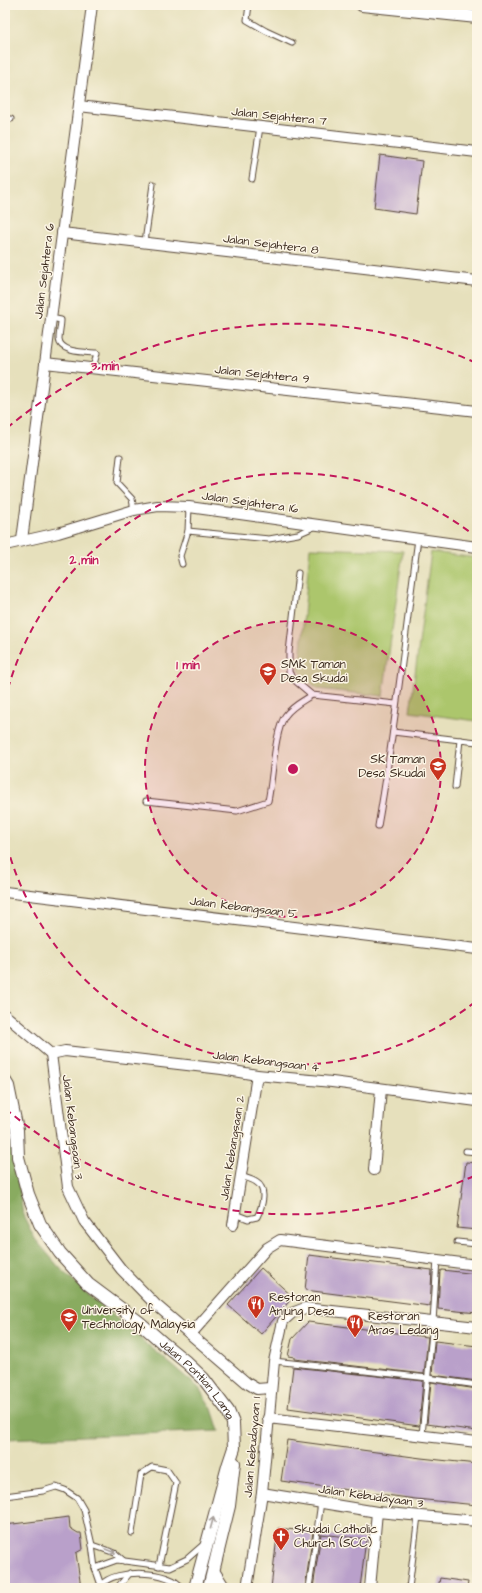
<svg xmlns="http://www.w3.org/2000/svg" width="482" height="1593" viewBox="0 0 482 1593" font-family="'Architects Daughter',sans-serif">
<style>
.green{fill:#acc66c;stroke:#747845}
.forest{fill:#89ab60;stroke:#626a3f}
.building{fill:#b9a0ca}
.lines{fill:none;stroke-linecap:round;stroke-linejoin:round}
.service-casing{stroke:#554536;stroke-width:7}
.minor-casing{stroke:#554536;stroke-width:12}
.tertiary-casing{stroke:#554536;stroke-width:14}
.service{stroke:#fff;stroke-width:5}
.minor{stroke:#fff;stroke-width:10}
.tertiary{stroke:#fff;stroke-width:12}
.oneway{stroke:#a79f9a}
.ring{fill:none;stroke:#c2185b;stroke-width:2;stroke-dasharray:7 5}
.labels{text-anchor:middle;stroke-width:3;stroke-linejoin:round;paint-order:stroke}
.street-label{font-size:12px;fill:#3b2a1e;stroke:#fcf5e5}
.poi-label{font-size:12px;fill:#3b2a1e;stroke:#fcf5e5;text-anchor:start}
.centre{fill:#c2185b;stroke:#fcf5e5;stroke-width:2}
.ring-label{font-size:12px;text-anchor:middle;font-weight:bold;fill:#c2185b;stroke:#fcf5e5;stroke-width:3;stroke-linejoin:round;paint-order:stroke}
</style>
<rect width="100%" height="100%" fill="#fcf5e5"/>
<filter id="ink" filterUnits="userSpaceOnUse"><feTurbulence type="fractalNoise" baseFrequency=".025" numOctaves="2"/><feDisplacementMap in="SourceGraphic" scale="8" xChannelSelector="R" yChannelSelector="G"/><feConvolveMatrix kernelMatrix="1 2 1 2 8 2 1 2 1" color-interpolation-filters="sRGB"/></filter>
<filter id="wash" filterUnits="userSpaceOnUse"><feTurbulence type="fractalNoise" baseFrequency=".012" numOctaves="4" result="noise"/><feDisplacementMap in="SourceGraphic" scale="16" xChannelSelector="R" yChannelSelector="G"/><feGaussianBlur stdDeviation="0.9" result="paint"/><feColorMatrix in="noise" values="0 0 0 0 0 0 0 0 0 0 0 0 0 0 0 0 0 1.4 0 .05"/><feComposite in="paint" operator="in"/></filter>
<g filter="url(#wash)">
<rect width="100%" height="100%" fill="#e6e0bc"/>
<g class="green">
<path d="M310 548 403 551 383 696 317 689 299 671Z"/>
<path d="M431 552 477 558V721L410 712Z"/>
</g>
<path class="forest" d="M5 1094 7 1103 23 1215 35 1239 58 1266 89 1295 199 1388 212 1409 219 1431 5 1439Z"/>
<g id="blocks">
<g class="building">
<path d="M380 155 422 161 416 214 374 208Z"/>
<path d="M466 1162 477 1163V1230L457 1228Z"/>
<path d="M309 1255 432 1270 430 1306 305 1290Z"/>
<path d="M261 1268 293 1297 261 1334 228 1305Z"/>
<path d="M442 1270 477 1274V1313L438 1309 440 1271Z"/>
<path d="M308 1322 428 1337 424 1374 294 1359V1357L288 1356 292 1339Z"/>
<path d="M435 1341 477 1346V1381L432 1375Z"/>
<path d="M293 1367 423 1381 419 1426 288 1408Z"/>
<path d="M431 1382 477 1389V1431L427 1424Z"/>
<path d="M287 1440 421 1458 477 1464V1505L416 1499 281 1481Z"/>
<path d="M69 1517 70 1528 78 1533H81L83 1549 76 1553 81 1588H5V1525Z"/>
<path d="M278 1528 313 1532 305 1588H271Z"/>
<path d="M321 1534 366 1539 360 1588H313Z"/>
<path d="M440 1578 468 1582 467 1588H438Z"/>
</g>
</g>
</g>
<g filter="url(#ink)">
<use href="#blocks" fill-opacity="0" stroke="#554536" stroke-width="1"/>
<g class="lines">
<defs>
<g id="service">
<path d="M249 5 247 20 266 31 292 43"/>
<path d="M5 119H11"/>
<path d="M252 179 260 127"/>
<path d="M145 242 153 184"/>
<path d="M51 318 61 320C61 326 59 333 59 339 60 353 86 352 97 353L93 368"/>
<path d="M120 457 117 483 132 499 134 510"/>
<path d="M188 531 189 507"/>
<path d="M182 564 180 556 188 531 269 539 298 534 314 527"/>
<path d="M298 573 289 652V672L293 679 312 695 396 704"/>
<path d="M393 732 477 742"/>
<path d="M455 787 460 740"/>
<path d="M146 801 237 811 268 801C273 779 274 732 285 716 292 706 303 701 312 695"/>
<path d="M378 826C395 731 405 635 418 539"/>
<path d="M466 1151 477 1152"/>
<path d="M235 1214 248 1219 257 1217C262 1207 268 1189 256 1182 252 1179 246 1178 241 1176"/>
<path d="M457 1242 477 1244"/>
<path d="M274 1361 428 1378 477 1385"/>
<path d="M422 1435 433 1322 437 1259"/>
<path d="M5 1496 43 1491 56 1487 65 1490 77 1498 84 1510 92 1545 95 1568 102 1588"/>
<path d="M132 1533 141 1474 152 1467 167 1470 176 1483 159 1566"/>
<path d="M92 1545 115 1553 124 1561"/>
<path d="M95 1568 117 1560 170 1567 187 1559 203 1545"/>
<path d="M101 1585C115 1568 171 1570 182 1588"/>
<path d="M117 1588 130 1573"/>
<path d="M309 1588 321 1502"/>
<path d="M409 1588 418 1516"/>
</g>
<g id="minor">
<path d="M79 106 477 152"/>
<path d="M62 233 477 281"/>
<path d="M45 363 477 411"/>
<path d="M22 540 92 5"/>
<path d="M5 545 58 533 134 510 158 506 189 507 477 547"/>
<path d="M5 892 477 949"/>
<path d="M5 1015 51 1054 68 1187 84 1221 121 1269 155 1304 247 1383 257 1389 270 1388"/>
<path d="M51 1054 65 1051 222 1069 257 1075 332 1082 477 1101"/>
<path d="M374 1170 381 1089"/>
<path d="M233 1225 257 1075"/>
<path d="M191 1334 267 1248 280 1240 477 1265"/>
<path d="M268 1418 477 1442"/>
<path d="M262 1493 377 1512 477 1521"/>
<path d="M213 1569 225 1588"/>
<path d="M247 1588 262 1493 274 1361 283 1321 292 1313 305 1308 477 1327"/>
<path d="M370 1588 377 1512"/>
</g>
<g id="tertiary">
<path d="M362 5 477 17"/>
<path id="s1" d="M5 1081 8 1086 17 1130 18 1157 28 1194 40 1224 60 1253 88 1284 139 1322 164 1344 186 1362 203 1378 228 1411 233 1423 234 1448 228 1466 195 1588"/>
<path d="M209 1588 229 1506 234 1463"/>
</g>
</defs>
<use href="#service" class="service-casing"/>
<use href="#minor" class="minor-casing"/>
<use href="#tertiary" class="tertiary-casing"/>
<use href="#service" class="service"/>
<use href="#minor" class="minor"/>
<use href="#tertiary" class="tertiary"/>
</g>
<defs><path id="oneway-shaft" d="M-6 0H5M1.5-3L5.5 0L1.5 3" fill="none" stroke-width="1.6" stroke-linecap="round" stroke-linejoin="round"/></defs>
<g class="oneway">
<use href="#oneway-shaft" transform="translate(212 1523) rotate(-75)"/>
<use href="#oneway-shaft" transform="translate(110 1551) rotate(21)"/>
</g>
</g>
<circle cx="293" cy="769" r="148" fill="#c2185b" fill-opacity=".12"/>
<g class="ring">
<circle cx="293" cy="769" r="148"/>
<path d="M475 1002A296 296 0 0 1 5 838M5 700A296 296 0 0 1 475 536"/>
<path d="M474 1176A445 445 0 0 1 7 1110M7 428A445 445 0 0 1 474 362"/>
</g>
<defs>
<symbol id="school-pin" viewBox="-11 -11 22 30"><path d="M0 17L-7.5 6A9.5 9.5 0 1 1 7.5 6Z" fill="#c8321e" stroke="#fcf5e5"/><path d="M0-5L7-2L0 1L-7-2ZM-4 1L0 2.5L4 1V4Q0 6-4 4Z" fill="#fff"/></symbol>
<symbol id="restaurant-pin" viewBox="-11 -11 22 30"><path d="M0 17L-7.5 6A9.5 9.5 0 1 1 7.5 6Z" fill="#c8321e" stroke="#fcf5e5"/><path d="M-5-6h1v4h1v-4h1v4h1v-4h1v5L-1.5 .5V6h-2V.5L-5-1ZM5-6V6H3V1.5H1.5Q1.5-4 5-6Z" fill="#fff"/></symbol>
<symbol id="university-pin" viewBox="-11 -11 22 30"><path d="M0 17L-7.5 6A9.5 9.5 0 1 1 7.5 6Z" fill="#c8321e" stroke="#fcf5e5"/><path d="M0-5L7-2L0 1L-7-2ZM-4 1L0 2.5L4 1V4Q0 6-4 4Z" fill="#fff"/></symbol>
<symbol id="church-pin" viewBox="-11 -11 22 30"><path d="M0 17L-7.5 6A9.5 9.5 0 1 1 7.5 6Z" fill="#c8321e" stroke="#fcf5e5"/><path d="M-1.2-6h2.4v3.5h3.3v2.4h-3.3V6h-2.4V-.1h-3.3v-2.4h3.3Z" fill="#fff"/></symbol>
</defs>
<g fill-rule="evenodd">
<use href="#school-pin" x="258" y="661" width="20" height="27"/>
<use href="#school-pin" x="428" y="756" width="20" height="27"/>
<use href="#restaurant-pin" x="246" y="1294" width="20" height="27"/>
<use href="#university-pin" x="59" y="1307" width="20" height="27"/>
<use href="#restaurant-pin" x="345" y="1313" width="20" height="27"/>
<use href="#church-pin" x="271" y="1526" width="20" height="27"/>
</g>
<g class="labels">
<g class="street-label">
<text transform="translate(279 116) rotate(6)" y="4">Jalan Sejahtera 7</text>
<text transform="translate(271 244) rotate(7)" y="4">Jalan Sejahtera 8</text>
<text transform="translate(44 271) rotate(-83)" y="4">Jalan Sejahtera 6</text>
<text transform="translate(262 374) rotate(6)" y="4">Jalan Sejahtera 9</text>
<text transform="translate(250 502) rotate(8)" y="4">Jalan Sejahtera 16</text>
<text transform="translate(243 907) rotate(7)" y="4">Jalan Kebangsaan 5</text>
<text transform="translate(266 1061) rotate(7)" y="4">Jalan Kebangsaan 4</text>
<text transform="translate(73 1127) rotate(83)" y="4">Jalan Kebangsaan 3</text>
<text transform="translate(232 1148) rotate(-81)" y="4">Jalan Kebangsaan 2</text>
<text dy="4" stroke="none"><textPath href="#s1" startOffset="371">Jalan Pontian Lama</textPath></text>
<text transform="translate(252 1447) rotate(-85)" y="4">Jalan Kebudayaan 1</text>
<text transform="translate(371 1496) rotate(8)" y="4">Jalan Kebudayaan 3</text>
</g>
<g class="poi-label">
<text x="281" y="668">SMK Taman<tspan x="281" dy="14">Desa Skudai</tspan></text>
<text x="425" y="763" text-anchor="end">SK Taman<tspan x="425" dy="14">Desa Skudai</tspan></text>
<text x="269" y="1301">Restoran<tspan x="269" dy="14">Anjung Desa</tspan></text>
<text x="82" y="1314">University of<tspan x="82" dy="14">Technology, Malaysia</tspan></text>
<text x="368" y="1320">Restoran<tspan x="368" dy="14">Aras Ledang</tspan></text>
<text x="294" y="1533">Skudai Catholic<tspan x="294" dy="14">Church (SCC)</tspan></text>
</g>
</g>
<circle cx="293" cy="769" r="6" class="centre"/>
<g class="ring-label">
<text x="105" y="370">3 min</text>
<text x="84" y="564">2 min</text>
<text x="188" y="669">1 min</text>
</g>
<rect width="482" height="1593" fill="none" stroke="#fcf5e5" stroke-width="20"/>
</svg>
